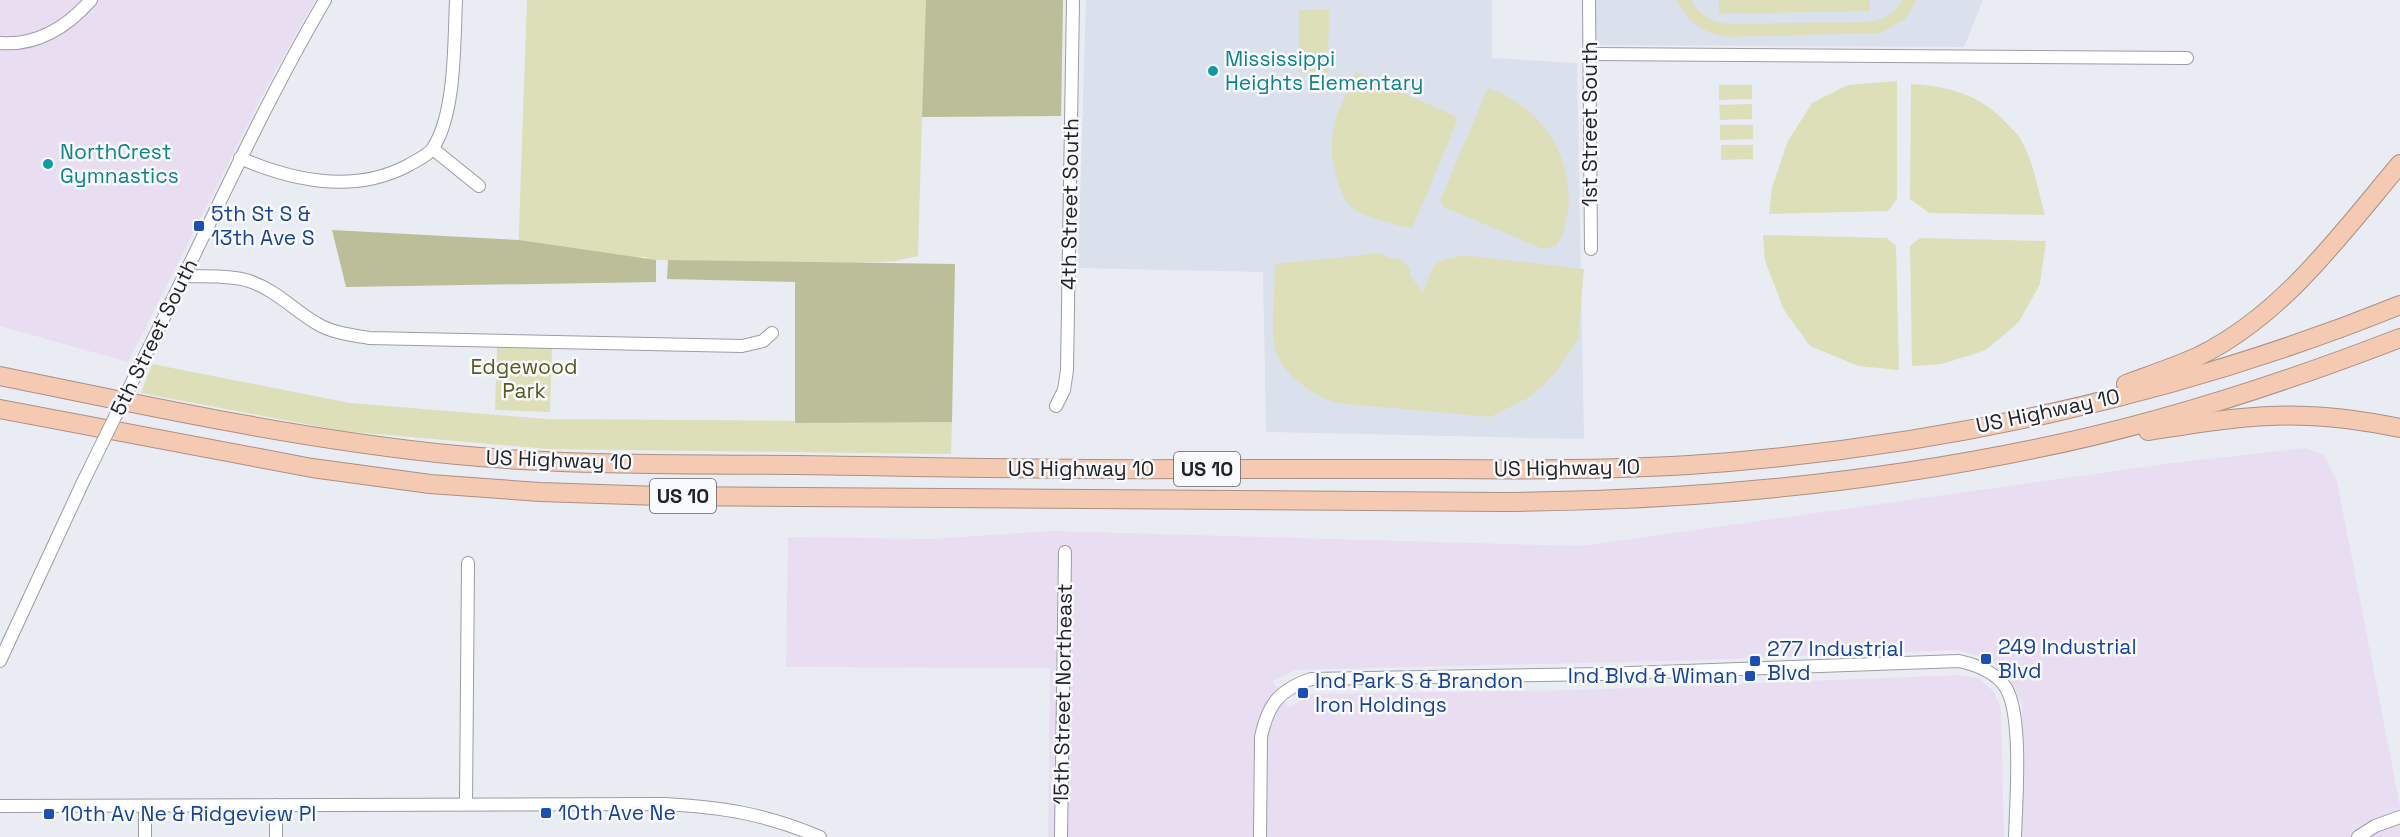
<svg xmlns="http://www.w3.org/2000/svg" width="2400" height="837" viewBox="0 0 2400 837" font-family="'Space Grotesk',sans-serif">
<style>
.industrial{fill:#e9ddf2}
.built{fill:#dbe0ed}
.green{fill:#dddfb9}
.forest{fill:#bcbe99}
.lines{fill:none;stroke-linecap:round;stroke-linejoin:round}
.minor-casing{stroke:#9b9da3;stroke-width:14}
.highway-casing{stroke:#aa9082;stroke-width:20}
.minor{stroke:#fff;stroke-width:12}
.highway{stroke:#f4cab3;stroke-width:18}
.minor-bridge-casing{stroke:#9b9da3;stroke-width:14;stroke-linecap:butt}
.minor-bridge{stroke:#fff;stroke-width:12}
.culture-dot{fill:#0f9aa8;stroke:#f8fafe;stroke-width:2}
.transit-dot{fill:#1a4fb4;stroke:#f8fafe;stroke-width:2}
.labels{text-anchor:middle;stroke-width:5;stroke-linejoin:round;paint-order:stroke}
.shield{fill:#f8fafe;stroke:#626467;stroke-width:1.5}
.shield-label{font-size:20px;font-weight:bold;fill:#222326}
.culture-label{font-size:21px;fill:#0d838f;stroke:#f8fafe;text-anchor:start}
.street-label{font-size:21px;fill:#222326;stroke:#f8fafe}
.transit-label{font-size:21px;fill:#164399;stroke:#f8fafe;text-anchor:start}
.park-label{font-size:21px;fill:#58591c;stroke:#f8fafe}
</style>
<rect width="100%" height="100%" fill="#eaecf3"/>
<g class="industrial">
<path d="M0 0H315L271 79 128 362 0 326Z"/>
<path d="M2305 448 2323 454 2337 481 2400 806V837H2022V705L2010 679 1991 659 1957 650 1704 660 1296 670 1273 681 1288 708 1310 694 1580 690 1959 675 1979 678 1994 692 2001 709 2004 837H1048L1050 668 786 667 788 537 930 539 1052 531 1581 546 2172 463Z"/>
</g>
<g class="built">
<path d="M1086 0H1492V58L1577 63 1584 439 1266 432 1263 272 1078 268Z"/>
<path d="M1596 0H1983L1964 47 1596 45Z"/>
</g>
<g class="green">
<path d="M527 0H1063L1061 116 922 117 918 256 896 261 855 263 656 260H647V257L518 258Z"/>
<path d="M1677 0H1691C1699 15 1712 22 1728 24L1869 22C1884 20 1895 13 1903 0H1917L1905 19 1881 33 1726 37C1703 32 1686 22 1677 0Z"/>
<path d="M1719 0H1870V11L1719 14Z"/>
<path d="M1299 10H1329L1328 73H1299Z"/>
<path d="M1356 72 1455 116 1457 121 1412 229C1396 224 1369 219 1355 210 1346 204 1341 192 1338 182 1323 134 1337 115 1356 72Z"/>
<path d="M1897 81V199L1888 211 1769 214 1772 187 1788 141 1812 103 1848 85Z"/>
<path d="M1911 84C1950 86 1983 96 2009 126 2013 130 2019 135 2021 140 2034 162 2038 191 2045 215L1929 213 1910 199Z"/>
<path d="M1719 85H1752V99L1719 100Z"/>
<path d="M1488 88C1540 106 1574 155 1568 211 1566 223 1564 236 1556 246L1543 249 1444 207 1440 200Z"/>
<path d="M1752 104V119L1720 120 1719 105Z"/>
<path d="M1720 125H1753V139L1720 140Z"/>
<path d="M1721 145H1753V159L1721 160Z"/>
<path d="M1763 235 1887 238 1896 246 1899 370 1858 366 1810 346 1784 310 1765 261Z"/>
<path d="M1920 238 2046 241 2040 284 2019 322 1986 350 1942 364 1912 366 1910 246Z"/>
<path d="M1381 253 1392 259 1399 258 1410 268V275L1423 293C1428 282 1430 263 1443 260 1449 258 1455 258 1462 255L1584 269 1578 340 1558 369 1544 385 1528 398 1490 417 1336 403C1312 395 1278 372 1274 344 1271 323 1275 287 1275 264Z"/>
<path d="M497 346 552 348 550 412 495 410Z"/>
<path d="M152 364 350 403 547 419 952 422 951 454 548 449 343 431 141 393Z"/>
</g>
<g class="forest">
<path d="M926 0H1063L1061 116 922 117Z"/>
<path d="M332 230 519 240 656 260V282L346 287Z"/>
<path d="M668 260 955 264 952 422 795 423V282L667 279Z"/>
</g>
<g class="lines">
<defs>
<g id="minor">
<path d="M1589 0 1591 249"/>
<path d="M0 43C37 46 67 27 91 0"/>
<path d="M1590 54 2187 58"/>
<path d="M433 149 479 186"/>
<path d="M240 158C293 181 353 194 407 166 415 161 428 156 433 148 456 113 454 41 456 0"/>
<path d="M185 276C206 277 229 275 249 281 274 289 294 310 316 323 332 333 351 335 369 338L742 346 763 341 772 333"/>
<path d="M144 358C204 238 257 116 325 0"/>
<path d="M1056 406 1064 390 1067 370 1073 0"/>
<path d="M0 661 83 482"/>
<path d="M466 804 468 563"/>
<path d="M0 806 664 804C723 807 765 814 820 837"/>
<path d="M145 806V837"/>
<path d="M276 837V805"/>
<path d="M1061 837 1065 552"/>
<path d="M1260 837 1261 737C1268 704 1279 690 1311 679L1603 674 1959 661C1977 665 1996 672 2006 688 2023 716 2016 803 2015 837"/>
<path d="M2358 837 2375 826 2400 817"/>
</g>
<g id="highway">
<path d="M0 376C151 407 303 440 457 455 570 466 684 464 798 465 928 467 1058 470 1188 469 1274 469 1359 469 1445 469 1526 470 1607 470 1689 465 1931 449 2175 396 2400 305"/>
<path d="M2126 384C2150 375 2175 367 2199 356 2283 315 2341 234 2400 164"/>
<path d="M0 409 312 468 430 484 540 492 660 496 1503 502C1682 501 1859 485 2034 449 2159 424 2281 384 2400 338"/>
<path d="M2148 431C2201 423 2255 413 2309 416 2340 417 2370 422 2400 428"/>
</g>
</defs>
<use href="#minor" class="minor-casing"/>
<use href="#highway" class="highway-casing"/>
<use href="#minor" class="minor"/>
<use href="#highway" class="highway"/>
<defs>
<path id="minor-bridge" d="M83 482 144 358"/>
</defs>
<use href="#minor-bridge" class="minor-bridge-casing"/>
<use href="#minor-bridge" class="minor-bridge"/>
</g>
<g class="culture-dot">
<circle cx="1213" cy="71" r="6"/>
<circle cx="48" cy="164" r="6"/>
</g>
<g class="transit-dot">
<rect x="193" y="220" width="12" height="12" rx="3"/>
<rect x="1980" y="653" width="12" height="12" rx="3"/>
<rect x="1749" y="655" width="12" height="12" rx="3"/>
<rect x="1744" y="670" width="12" height="12" rx="3"/>
<rect x="1297" y="687" width="12" height="12" rx="3"/>
<rect x="540" y="807" width="12" height="12" rx="3"/>
<rect x="43" y="808" width="12" height="12" rx="3"/>
</g>
<g class="labels">
<g class="shield">
<rect x="1174" y="452" width="66" height="34" rx="4.5"/>
<rect x="650" y="479" width="66" height="34" rx="4.5"/>
</g>
<g class="shield-label">
<text x="1207" y="476">US 10</text>
<text x="683" y="503">US 10</text>
</g>
<g class="culture-label">
<text x="1225" y="66">Mississippi<tspan x="1225" dy="24">Heights Elementary</tspan></text>
<text x="60" y="159">NorthCrest<tspan x="60" dy="24">Gymnastics</tspan></text>
</g>
<g class="street-label">
<text transform="translate(1590 124) rotate(-90)" y="7">1st Street South</text>
<text transform="translate(1070 204) rotate(-89)" y="7">4th Street South</text>
<text transform="translate(154 337) rotate(-64)" y="7">5th Street South</text>
<text transform="translate(2048 411) rotate(-12)" y="7">US Highway 10</text>
<text transform="translate(559 460) rotate(2)" y="7">US Highway 10</text>
<text transform="translate(1567 468) rotate(-1)" y="7">US Highway 10</text>
<text x="1081" y="476">US Highway 10</text>
<text transform="translate(1063 694) rotate(-89)" y="7">15th Street Northeast</text>
</g>
<g class="transit-label">
<text x="211" y="221">5th St S &amp;<tspan x="211" dy="24">13th Ave S</tspan></text>
<text x="1998" y="654">249 Industrial<tspan x="1998" dy="24">Blvd</tspan></text>
<text x="1767" y="656">277 Industrial<tspan x="1767" dy="24">Blvd</tspan></text>
<text x="1738" y="683" text-anchor="end">Ind Blvd &amp; Wiman</text>
<text x="1315" y="688">Ind Park S &amp; Brandon<tspan x="1315" dy="24">Iron Holdings</tspan></text>
<text x="558" y="820">10th Ave Ne</text>
<text x="61" y="821">10th Av Ne &amp; Ridgeview Pl</text>
</g>
<g class="park-label">
<text x="524" y="374">Edgewood<tspan x="524" dy="24">Park</tspan></text>
</g>
</g>
</svg>
